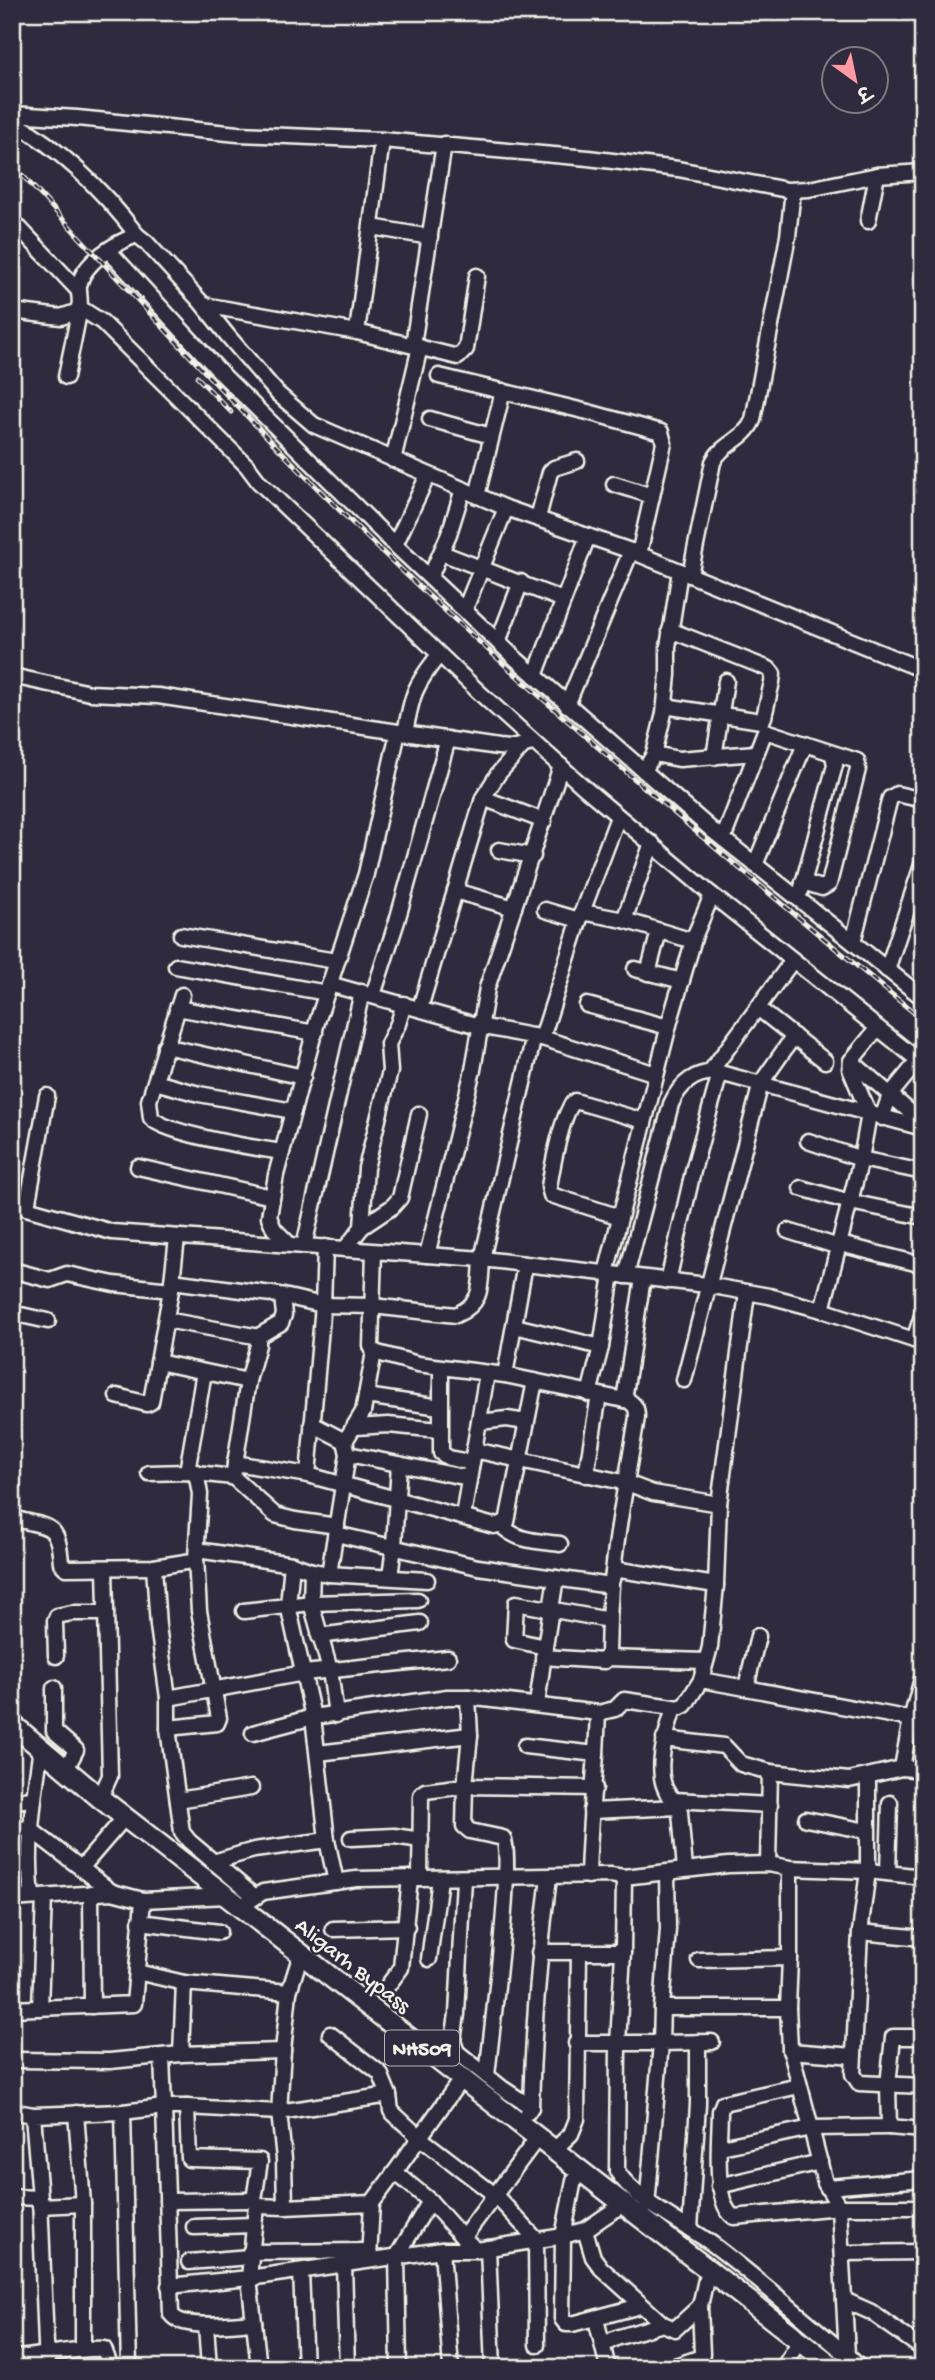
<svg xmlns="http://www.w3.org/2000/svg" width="935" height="2380" viewBox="0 0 935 2380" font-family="'Gochi Hand','Playpen Sans Deva',sans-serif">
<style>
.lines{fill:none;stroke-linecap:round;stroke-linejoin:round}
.minor-casing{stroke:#f4f1e8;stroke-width:19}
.highway-casing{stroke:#f4f1e8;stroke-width:24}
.minor{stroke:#2f2a3d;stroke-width:14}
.highway{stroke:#2f2a3d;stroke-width:19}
.rail-casing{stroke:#f4f1e8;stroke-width:5}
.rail{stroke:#2f2a3d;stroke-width:2.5;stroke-dasharray:8;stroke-linecap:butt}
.labels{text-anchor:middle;stroke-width:5;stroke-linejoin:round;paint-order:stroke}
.shield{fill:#2f2a3d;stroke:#b9b5b5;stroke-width:2}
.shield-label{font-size:21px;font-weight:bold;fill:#f4f1e8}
.street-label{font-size:23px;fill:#f4f1e8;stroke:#2f2a3d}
</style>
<rect width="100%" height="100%" fill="#2f2a3d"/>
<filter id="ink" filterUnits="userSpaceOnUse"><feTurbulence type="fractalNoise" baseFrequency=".0143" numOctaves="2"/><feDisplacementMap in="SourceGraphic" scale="14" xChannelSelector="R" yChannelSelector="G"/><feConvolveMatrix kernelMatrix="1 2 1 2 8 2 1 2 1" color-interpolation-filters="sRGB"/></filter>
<g filter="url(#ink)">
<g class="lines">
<defs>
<g id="minor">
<path d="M12 114 77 118 238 134 382 140 588 158 678 169 787 190 809 189 877 175 923 172"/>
<path d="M12 121C62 150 102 189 137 235"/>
<path d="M12 220 79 291"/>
<path d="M868 221 877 175"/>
<path d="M372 227 430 237"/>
<path d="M109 251 224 376 395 545 516 659 713 831 923 998"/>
<path d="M204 305 357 332 458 357 466 349 477 276"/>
<path d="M12 311 61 317 76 312C83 304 78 296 79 286 83 262 117 242 137 235L146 242 200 301 228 336 278 394 314 425 506 508 631 551 923 670"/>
<path d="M357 332 382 140"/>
<path d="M413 345 444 144"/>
<path d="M439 376 588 412 661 432 664 443 639 554"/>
<path d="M66 377 80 308 102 322 247 466 259 482 482 695 586 789 712 895 923 1064"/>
<path d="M430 419 491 436"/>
<path d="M393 460 420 347"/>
<path d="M614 484 652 496"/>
<path d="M477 496 503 391"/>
<path d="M538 518 550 472 554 468 577 461"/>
<path d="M395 545 428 475"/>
<path d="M442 553 563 600"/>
<path d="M690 575 713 462C722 443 745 440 753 420L788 236 793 190"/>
<path d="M430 577 449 534 463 489"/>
<path d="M465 609 506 508"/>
<path d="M498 642 521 582"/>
<path d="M12 676 90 693 158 696 498 747 510 748 534 743"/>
<path d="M535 676 588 536"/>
<path d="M567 705 631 551"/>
<path d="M665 706 761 721 764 717 772 682 773 674 769 669 670 630"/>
<path d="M405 733C412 695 414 686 439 655"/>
<path d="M654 754 679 759 756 753"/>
<path d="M714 757 726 681"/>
<path d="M644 771 654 754 664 713 668 675V647L680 571"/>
<path d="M483 798 544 821"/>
<path d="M723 839 765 731 857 761 858 769 829 884 822 888 803 882"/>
<path d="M499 850 533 856"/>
<path d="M755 865 805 744"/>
<path d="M455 891 514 908"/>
<path d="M801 891 835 765 833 755"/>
<path d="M545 910 579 920"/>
<path d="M582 912 624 920 693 941"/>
<path d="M624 920 652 843"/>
<path d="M181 935 336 961"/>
<path d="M853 942 890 798 897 794 923 800"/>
<path d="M176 966 327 993"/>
<path d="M635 969 682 981"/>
<path d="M887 970 923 862"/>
<path d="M648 973 659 931"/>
<path d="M329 984 479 1026 542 1038 656 1074"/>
<path d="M182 995 149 1101 151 1118C167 1134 255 1148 282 1152"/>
<path d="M373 995 397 921 448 739"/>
<path d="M587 1005 668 1027"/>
<path d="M177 1008 315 1033"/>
<path d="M420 1008 483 798 498 774 522 747"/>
<path d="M759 1009 825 1061"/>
<path d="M542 1038 582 912 618 817"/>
<path d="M165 1046 303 1077"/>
<path d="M851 1061 923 1123"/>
<path d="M710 1072 793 960"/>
<path d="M155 1082 199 1094 293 1111"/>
<path d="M882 1118 890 1095 918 1061"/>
<path d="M808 1141 861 1159 923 1172"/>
<path d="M138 1167 272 1197"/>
<path d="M801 1188 850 1202 923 1217"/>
<path d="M12 1204 112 1232 482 1259 707 1285 769 1296 822 1310 923 1343"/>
<path d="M27 1207 47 1096"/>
<path d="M620 1217 551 1195 549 1187C552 1169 562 1111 575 1101L644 1121"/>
<path d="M362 1227 392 1207 400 1198 419 1114"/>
<path d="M788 1231 839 1247"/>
<path d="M289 1244 274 1229 269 1217 276 1175 317 1022 366 874 398 732"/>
<path d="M840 1244 923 1265"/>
<path d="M304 1246 362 992"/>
<path d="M325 1247 323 1305 308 1475 494 1526 507 1522 535 1381"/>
<path d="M345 1249 362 1227 366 1168 390 1071 388 1044 398 1024 404 1004"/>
<path d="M374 1252 371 1346 374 1352 418 1364 505 1375 629 1401C636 1406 637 1409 637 1417 629 1469 618 1520 613 1573"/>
<path d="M427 1255 473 1070 487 988 561 766"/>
<path d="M12 1270 50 1280 67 1274 114 1284 171 1290"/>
<path d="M606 1273 670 1021 695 935 712 895"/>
<path d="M626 1276 671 1104C680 1084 696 1070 720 1073L923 1128"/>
<path d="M172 1281 279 1295 323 1305 372 1306 456 1315C484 1302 480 1286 482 1259L534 1036"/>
<path d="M668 1281 694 1167 720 1073"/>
<path d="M822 1310 861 1159 869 1114 850 1069 851 1061 877 1029"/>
<path d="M12 1313 48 1321"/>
<path d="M515 1326 601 1347"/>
<path d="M257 1337 281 1323 284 1315 282 1296"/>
<path d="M914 1340 923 1313"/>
<path d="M158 1362 248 1381"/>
<path d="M441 1368V1453L449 1458 472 1463"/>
<path d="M505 1375 525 1264"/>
<path d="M684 1380 761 1083 794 1036"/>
<path d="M589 1394 601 1347 612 1274"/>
<path d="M117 1396 147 1404 151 1402 171 1290 177 1238"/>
<path d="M366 1396 440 1407"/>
<path d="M624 1400 643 1278"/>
<path d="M479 1422 507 1419 526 1422"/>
<path d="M312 1424 345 1441"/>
<path d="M356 1427 388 1425 440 1430"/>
<path d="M474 1450 627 1483 653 1493 719 1504"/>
<path d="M348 1454 469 1478"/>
<path d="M235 1463 308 1475"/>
<path d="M187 1472 204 1372"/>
<path d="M149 1473 187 1472 233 1477 248 1381 258 1345V1340L254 1336 166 1320"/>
<path d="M586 1475 599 1395"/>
<path d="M233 1477 275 1515 295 1520 337 1526"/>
<path d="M463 1516 487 1373"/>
<path d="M12 1518C49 1528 58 1521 61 1563L66 1568 154 1567 192 1561 196 1558 200 1494 196 1472"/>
<path d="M501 1525C517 1542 539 1541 560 1544"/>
<path d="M336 1534 478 1567 611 1586 609 1620 516 1603 514 1640 545 1647 537 1704"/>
<path d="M197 1550 292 1564 312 1571 329 1574 427 1580"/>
<path d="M292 1564 288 1605 313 1717 327 1840 336 1882"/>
<path d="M154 1567 158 1626 168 1698V1728L182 1832 189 1841 254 1896"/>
<path d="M312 1571 311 1603 330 1670 336 1715"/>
<path d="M329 1574 348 1454 345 1441 363 1412 374 1352"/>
<path d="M390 1577 394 1546 399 1464"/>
<path d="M612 1580 613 1573 620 1570 716 1585 710 1647 701 1680"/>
<path d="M716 1585 719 1504 747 1293"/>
<path d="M244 1611 311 1603 418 1600"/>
<path d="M319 1636 420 1623"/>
<path d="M545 1647 556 1578"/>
<path d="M56 1656 55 1621 57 1616 72 1613H106"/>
<path d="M543 1657 604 1661 608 1653 609 1620"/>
<path d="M607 1658 706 1661"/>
<path d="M923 1675 911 1719 923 1720"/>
<path d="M54 1688V1731L76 1750 66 1769"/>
<path d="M746 1688 911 1719 902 1768 923 1770"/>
<path d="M468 1697 470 1735 465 1786 464 1826 470 1831 503 1838C515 1855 490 2043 487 2076"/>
<path d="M168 1698 304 1673 448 1658"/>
<path d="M674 1708C666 1733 650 1781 674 1800L770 1805"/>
<path d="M168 1728 217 1723 219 1718 199 1611 196 1558"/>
<path d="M253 1733 313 1717 447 1697H468L598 1713 615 1709 624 1700 679 1708 685 1705 701 1680 746 1688 758 1636"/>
<path d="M664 1739 724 1746 741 1764 770 1772"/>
<path d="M525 1746 596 1754 598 1713"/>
<path d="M318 1753 470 1735"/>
<path d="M868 1776V1871L860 1932 853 2074 859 2083 923 2086"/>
<path d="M100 1798 110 1776 105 1568"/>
<path d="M178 1800 251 1788"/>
<path d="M12 1801 33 1799"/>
<path d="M679 1801 685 1869"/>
<path d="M591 1811 679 1807"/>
<path d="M806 1819 867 1831"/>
<path d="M12 1830 29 1828 112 1892"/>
<path d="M351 1838 394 1836 421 1840"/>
<path d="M213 1862 254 1850 327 1840"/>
<path d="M768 1864 770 1772 849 1780 902 1768"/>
<path d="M12 1866 28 1865"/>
<path d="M82 1867 125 1817"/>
<path d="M888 1873 890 1803"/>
<path d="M588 1876C589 1835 593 1794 596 1754"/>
<path d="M624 1877 623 1952 618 2044 617 2171C636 2202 686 2224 715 2246 760 2280 803 2319 847 2355"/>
<path d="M420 1878 421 1795 425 1791 465 1786 595 1788"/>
<path d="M464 1879 457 2014 453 2041 457 2052 502 2088 531 2107"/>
<path d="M91 1893 92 2006"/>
<path d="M32 1897C26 1845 34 1798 41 1747"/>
<path d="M12 1899 112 1892 143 1900 227 1896"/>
<path d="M242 1906 263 1892 356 1879 610 1875 624 1877 728 1865 768 1864 790 1868 868 1871 923 1877"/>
<path d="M140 1922 219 1932"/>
<path d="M333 1929 407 1927"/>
<path d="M860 1932 923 1938"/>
<path d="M539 1952H623"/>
<path d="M429 1959 440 1879"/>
<path d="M699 1960 790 1958"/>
<path d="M137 1972 184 1983 289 1992"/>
<path d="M383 1992 401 1968 410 1878"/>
<path d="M40 2008 44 1897"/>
<path d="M662 2008 668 1929 667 1873"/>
<path d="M788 2008 790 2048 811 2128 889 2127 888 2085 893 2037H923"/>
<path d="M12 2009 134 2004 143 1900"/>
<path d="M330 2034 380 2073 389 2095 391 2111 419 2137 495 2195 536 2239 537 2345"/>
<path d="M576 2043H661L662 2008H788L790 1958V1868"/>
<path d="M283 2051 279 2112 284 2159 285 2207"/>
<path d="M790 2051 854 2056"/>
<path d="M181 2054 184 1983"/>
<path d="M162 2057 164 2107H187L189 2159 260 2161 254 2200 256 2206 249 2278 169 2286"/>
<path d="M12 2060 110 2061 181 2054 283 2051 289 1992 301 1954"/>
<path d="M799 2086 723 2103 720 2111C720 2135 712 2203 734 2217L839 2207 847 2355 860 2368"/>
<path d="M187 2107 279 2112 389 2095"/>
<path d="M12 2111 33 2115"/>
<path d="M123 2112 129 2368"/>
<path d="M528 2112 531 2107C533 2030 539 1954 549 1877"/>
<path d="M76 2113 83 2204V2349"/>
<path d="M889 2127 923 2130"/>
<path d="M721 2147 811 2128 825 2183 839 2207H923"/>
<path d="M554 2150 571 2134 577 2119 579 1952"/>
<path d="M395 2172 462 2078"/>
<path d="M583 2173 574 2180 563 2236 562 2319 566 2324H572L640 2306"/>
<path d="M719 2186 820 2162"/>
<path d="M828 2187 923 2179"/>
<path d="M12 2197 40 2198"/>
<path d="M167 2201 254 2200"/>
<path d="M40 2206 83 2204"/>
<path d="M256 2206 285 2207 372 2203 395 2172 430 2201 463 2238 477 2250 563 2236 585 2230 623 2204"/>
<path d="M647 2206 661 2043 712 2042"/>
<path d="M194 2227 254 2225"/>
<path d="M690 2229 698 2104V2042"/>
<path d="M585 2230 593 2257 601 2268 663 2324 675 2329 700 2306"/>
<path d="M463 2238 538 2137"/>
<path d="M488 2248 493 2368"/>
<path d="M442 2250 451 2368"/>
<path d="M250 2252 369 2251"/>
<path d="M843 2253 923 2252"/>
<path d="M369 2259 372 2203"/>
<path d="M189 2262 249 2257"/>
<path d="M344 2264 347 2368"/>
<path d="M301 2271 305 2368"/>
<path d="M844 2300 871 2312 923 2349"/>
<path d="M596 2319 608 2368"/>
<path d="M254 2322 249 2278 442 2250H477"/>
<path d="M206 2325 209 2368"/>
<path d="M603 2345 616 2338 663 2324"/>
<path d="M12 2358C42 2357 76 2347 104 2349L111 2368"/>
<path d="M47 2368 40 2198 33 2115 123 2112 164 2107 171 2314C182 2331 234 2323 254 2322L259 2368"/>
<path d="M399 2368 397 2256 430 2201"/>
<path d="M669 2368 699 2358 702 2354 700 2306 708 2270"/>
<path d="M783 2368 800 2341"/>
</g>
<path id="highway" d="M12 1724 100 1798 835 2368"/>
</defs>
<use href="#minor" class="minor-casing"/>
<use href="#highway" class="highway-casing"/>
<use href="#minor" class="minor"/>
<use href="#highway" class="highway"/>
<defs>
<g id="rail">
<path d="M12 164C147 310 281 459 427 594 587 742 754 882 923 1020"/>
<path d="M197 377 231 412"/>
</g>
</defs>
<use href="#rail" class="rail-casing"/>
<use href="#rail" class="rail"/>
</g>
</g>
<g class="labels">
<rect class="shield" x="385" y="2030.5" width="74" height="35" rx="5"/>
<g class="shield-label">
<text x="422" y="2055">NH509</text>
</g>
<g class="street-label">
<text transform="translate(354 1964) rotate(38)" y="8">Aligarh Bypass</text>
</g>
</g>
<rect width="935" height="2380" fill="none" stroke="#2f2a3d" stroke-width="42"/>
<rect x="21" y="21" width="893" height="2338" fill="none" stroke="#f4f1e8" stroke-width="2.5" filter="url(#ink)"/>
<g transform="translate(855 80) rotate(147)"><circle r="33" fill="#2f2a3d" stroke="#7e7a81" stroke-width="2"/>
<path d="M0-5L12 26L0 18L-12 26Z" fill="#ff9aa2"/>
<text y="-10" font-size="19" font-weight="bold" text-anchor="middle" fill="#f4f1e8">उ</text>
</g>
</svg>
